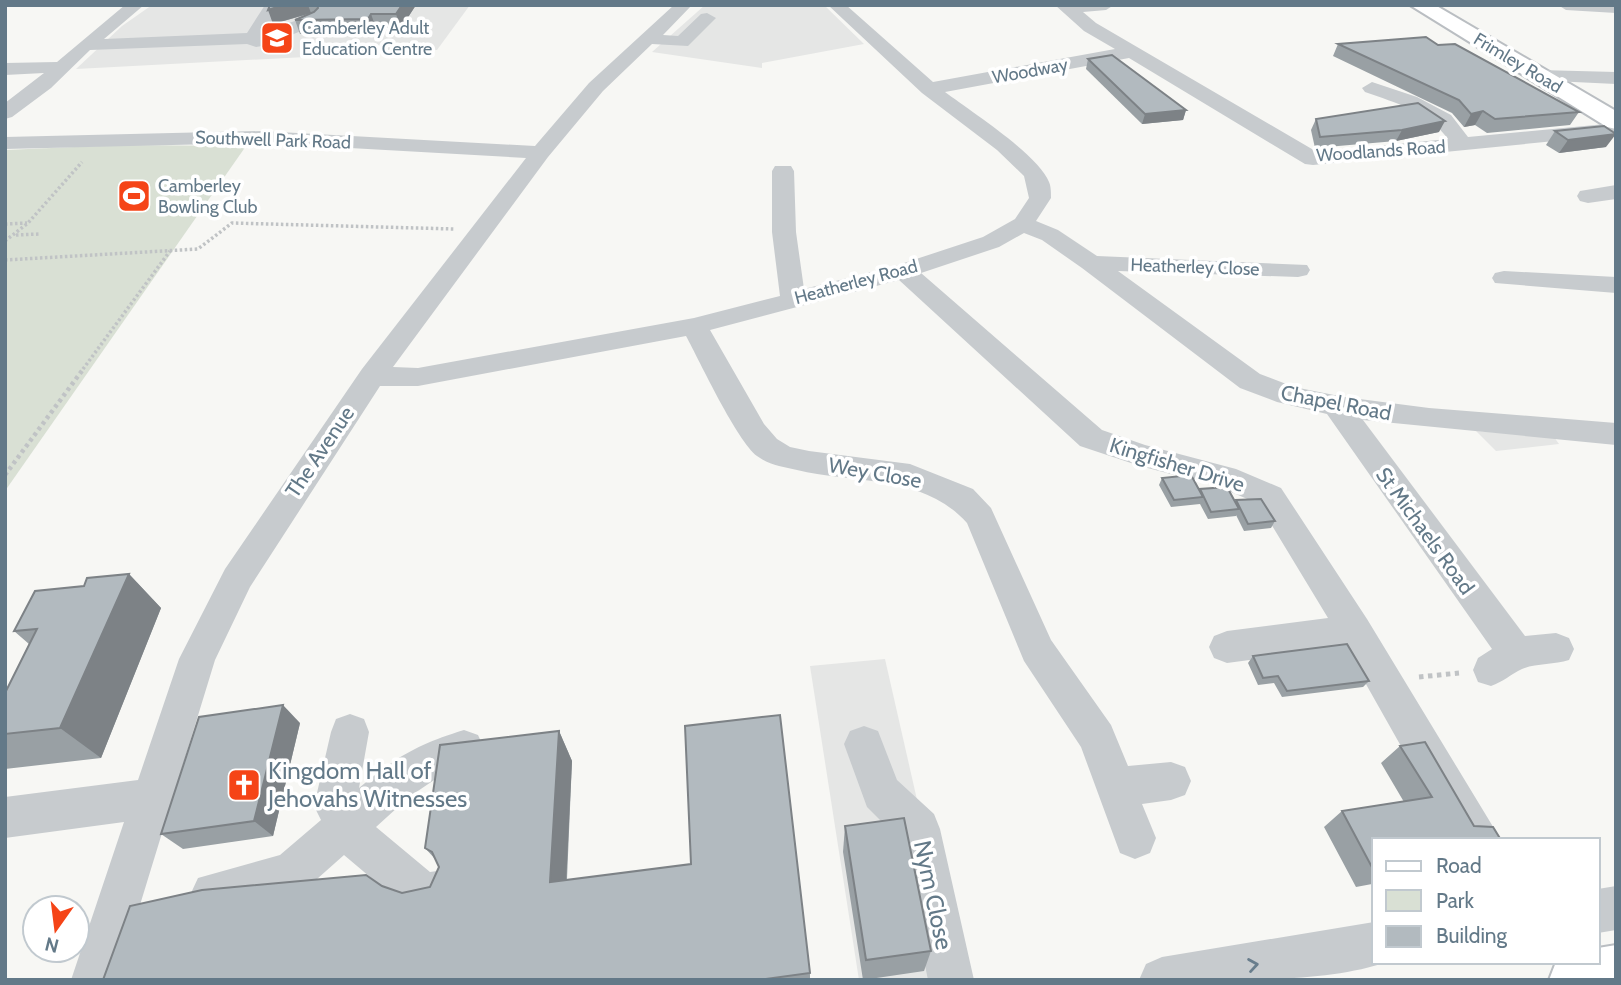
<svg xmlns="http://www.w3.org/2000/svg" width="1621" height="985" viewBox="0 0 1621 985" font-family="Cabin,sans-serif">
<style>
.built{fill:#e5e6e5}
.green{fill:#d9e0d4}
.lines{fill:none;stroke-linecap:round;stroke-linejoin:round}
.major-casing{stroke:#babec2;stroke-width:4}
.path-far2{stroke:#c0c3c5;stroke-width:3.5;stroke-dasharray:2.5 2.5;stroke-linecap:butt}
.path-far1{stroke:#c0c3c5;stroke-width:4.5;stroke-dasharray:3.5 3.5;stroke-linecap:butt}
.path{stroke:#c0c3c5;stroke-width:5;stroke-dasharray:4.5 4.5;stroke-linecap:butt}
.minor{fill:#c7cbce;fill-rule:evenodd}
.major{fill:#fff;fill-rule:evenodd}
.wall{fill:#99a0a4}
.shaded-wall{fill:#7d8286}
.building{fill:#b2babf;stroke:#7d8286;stroke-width:2}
.oneway{stroke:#687d8c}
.labels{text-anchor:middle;stroke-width:7;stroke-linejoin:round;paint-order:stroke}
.far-poi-label{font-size:18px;fill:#637988;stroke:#fff;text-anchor:start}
.far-street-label{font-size:18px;fill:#637988;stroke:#fff}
.street-label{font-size:21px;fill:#637988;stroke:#fff}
.near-poi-label{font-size:24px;fill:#637988;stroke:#fff;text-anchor:start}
.near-street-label{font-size:24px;fill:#637988;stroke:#fff}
</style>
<rect width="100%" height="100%" fill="#f7f7f4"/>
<g class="built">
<path d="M152 5H470L437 50 76 69 122 26Z"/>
<path d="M705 5H824L864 44 762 63V68L652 52Z"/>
<path d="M1476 431 1554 437 1559 444 1496 451Z"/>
<path d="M885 659 958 980H859L810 666Z"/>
</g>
<path class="green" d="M121 145 246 146 5 491V150Z"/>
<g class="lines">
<defs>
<g id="major">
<path d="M1410 5H1435L1616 111V129L1607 127Z"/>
<path d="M1616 945V980H1549L1556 962H1598V948Z"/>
</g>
</defs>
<use href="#major" class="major-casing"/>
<g class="path-far2">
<path d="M5 224 27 223"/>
<path d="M16 235 39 234"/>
<path d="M5 241 28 223 82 162"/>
<path d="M5 260 198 249 232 223 454 229"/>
<path d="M83 369 170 251"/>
</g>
<path class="path-far1" d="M5 475 84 368"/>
<path class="path" d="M1419 677 1459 673"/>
<g class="minor">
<path d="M125 5H144L104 39 247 33 265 5H282L266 31 312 15 321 20 318 24 284 38 264 41 262 46 256 47 247 44 90 50 51 88 12 117 5 119V103L44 73 5 75V63L57 62Z"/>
<path d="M674 5H692L663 35 678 36 701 14 707 13 716 18 688 46 652 44 603 91 548 157 393 367 418 368 694 318 780 296 772 232V171L775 166H791L794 171 796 232 804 289 895 266 983 237 1015 219 1029 198 1024 176 997 150 922 93 828 5H846L933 82 1115 49 1084 31 1055 5H1114L1106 10 1083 12 1096 23 1317 152 1448 139C1429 112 1396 103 1365 92L1362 88 1372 82 1417 97 1451 115 1468 137 1616 123V135L1313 165 1305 164 1129 58 945 92C969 110 1039 155 1049 182 1051 186 1051 193 1051 198L1036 221 1058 230 1097 256 1307 265 1310 270 1307 275 1298 277 1118 271 1260 374 1294 387 1344 397 1429 408 1616 423V445L1363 420 1525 636 1556 633 1569 638 1574 649 1569 660C1554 665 1536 663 1522 669 1511 674 1503 682 1491 686L1478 682 1473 670 1478 658 1492 649 1327 414 1277 402 1240 388 1082 268 1042 240 1024 233 999 247 921 273 1102 430 1145 445 1236 469 1281 488 1367 619 1492 825 1498 840H1454L1345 647 1227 663 1214 658 1209 647 1214 636 1227 631 1328 618 1259 504 1217 486 1140 466 1080 446 899 280 710 330 764 424 777 439 790 447 809 451 910 464 973 489 991 508 1051 640 1111 725 1128 766 1171 762 1185 767 1191 781 1185 795 1171 800 1142 804 1156 838 1150 853 1135 859 1120 853 1081 747 1024 661 967 523C923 474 856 484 797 470 783 467 769 465 757 456 737 441 700 362 686 336L418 386H380L250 587 215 660 117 980H71L124 822 5 838V797L138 780 179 659 225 569 362 369 526 158 261 143 5 149V137L261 131 535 146 589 83Z"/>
<path d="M1558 5H1616V13L1566 10Z"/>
<path d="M1539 70 1616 72V84L1532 80 1530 76Z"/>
<path d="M1616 185V199L1588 203 1580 201 1577 196 1580 191Z"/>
<path d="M1504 271 1616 277V293L1495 283 1492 278 1495 273Z"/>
<path d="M350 714 364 719 369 732 359 788C396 757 418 744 464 730L478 735 484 748 478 761 443 774 409 797 376 827 430 872 437 871 452 878 459 893 452 908C432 917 422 915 402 904L344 855 308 887 293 894 249 909 213 915 198 908 191 893 198 878 280 855 321 820 314 806 331 732 336 719Z"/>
<path d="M864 726 878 731 897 780 934 814 940 829 974 980H928L900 840 867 807 844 744 850 731Z"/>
<path d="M1616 886V930L1598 933V889Z"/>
<path d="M1374 922V962H1387C1321 985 1211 980 1139 980L1146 964 1162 957Z"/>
</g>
<use href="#major" class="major"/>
</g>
<g class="wall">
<path d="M270 5H416L401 28H376L372 33 300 34 295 20 312 13 273 24Z"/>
<path d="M1338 44 1438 45 1579 112 1570 125 1487 133 1475 125 1464 127 1452 113 1333 56Z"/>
<path d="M1088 59 1186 110 1183 120 1142 124 1086 69Z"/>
<path d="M1316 119 1439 132 1396 141 1315 148 1311 130Z"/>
<path d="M1555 131 1606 147 1559 153 1546 145Z"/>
<path d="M1162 478 1235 502 1236 500 1275 521 1271 528 1244 531 1236 515V516L1208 519 1200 504 1171 507 1159 485Z"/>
<path d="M129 574 161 608 101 758 5 769V693L29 644 14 631 84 586Z"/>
<path d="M1253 656 1369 681 1363 687 1282 697 1274 683 1258 685 1248 663Z"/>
<path d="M300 723 273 836 183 849 161 834Z"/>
<path d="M559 731 572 761 567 879 810 973V980H103L382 886 402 893 430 887 439 867 436 860 425 848Z"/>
<path d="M1400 746 1474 826 1374 840V888L1372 884 1356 887 1324 827 1342 811 1404 802 1381 763Z"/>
<path d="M845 826 931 951 924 971 863 980 843 852Z"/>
</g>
<g class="shaded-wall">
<path d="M283 5H308L311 13 273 24 268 10Z"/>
<path d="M402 5H416L401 28 396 14Z"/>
<path d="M371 14 376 28 372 33 368 19Z"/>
<path d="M1186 110 1183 120 1142 124 1145 114Z"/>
<path d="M1483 111 1475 125 1464 127 1471 114Z"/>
<path d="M1445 121 1439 132 1396 141 1402 130Z"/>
<path d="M1616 134 1606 147 1559 153 1568 140Z"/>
<path d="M129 574 161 608 101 758 60 728Z"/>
<path d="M283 705 300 723 273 836 254 821Z"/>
<path d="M559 731 572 761 565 905 550 882Z"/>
</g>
<g class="building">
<path d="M270 5H283L268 10Z"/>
<path d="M317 5H402L396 14H371L368 19 295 20 314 12 318 8Z"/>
<path d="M1426 37 1438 45 1455 44 1579 112 1495 119 1483 111 1471 114 1459 100 1338 44Z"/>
<path d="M1112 55 1186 110 1145 114 1088 59Z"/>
<path d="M1418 103 1445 121 1402 130 1320 137 1316 119Z"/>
<path d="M1604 126 1616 134 1568 140 1555 131Z"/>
<path d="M1191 475 1203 497 1174 500 1162 478Z"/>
<path d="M1227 487 1239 509 1211 512 1200 489Z"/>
<path d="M1261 499 1275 521 1248 524 1236 500Z"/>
<path d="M129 574 60 728 5 734V693L37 629 14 631 35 591 84 586 87 578Z"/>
<path d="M1347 644 1369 681 1287 691 1278 676 1263 678 1253 656Z"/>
<path d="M283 705 254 821 161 834 199 717Z"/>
<path d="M780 715 810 973 759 980H103L130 906 202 890 366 875 382 886 402 893 430 887 439 867 432 852 425 848 440 745 559 731 550 882 691 864 685 726Z"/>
<path d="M1425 742 1474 826 1493 827 1501 840H1374V871L1342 811 1432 797 1400 746Z"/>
<path d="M904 818 931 951 866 960 845 826Z"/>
</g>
<defs><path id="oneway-chevron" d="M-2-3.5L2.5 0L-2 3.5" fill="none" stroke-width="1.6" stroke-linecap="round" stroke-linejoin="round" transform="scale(1.75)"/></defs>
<use class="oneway" href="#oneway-chevron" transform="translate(1253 965) rotate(-9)"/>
<defs>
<symbol id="school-square" viewBox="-11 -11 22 22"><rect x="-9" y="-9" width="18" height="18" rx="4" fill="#f54417" stroke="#fff"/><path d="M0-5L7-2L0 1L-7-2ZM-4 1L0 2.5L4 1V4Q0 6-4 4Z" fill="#fff"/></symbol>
<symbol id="stadium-square" viewBox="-11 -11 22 22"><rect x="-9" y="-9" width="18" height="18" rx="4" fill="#f54417" stroke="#fff"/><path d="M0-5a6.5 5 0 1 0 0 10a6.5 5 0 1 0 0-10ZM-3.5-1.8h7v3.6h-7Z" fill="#fff"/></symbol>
<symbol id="church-square" viewBox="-11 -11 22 22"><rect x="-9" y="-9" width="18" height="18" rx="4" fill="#f54417" stroke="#fff"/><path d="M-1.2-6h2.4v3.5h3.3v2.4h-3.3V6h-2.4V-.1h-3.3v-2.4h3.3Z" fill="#fff"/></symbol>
</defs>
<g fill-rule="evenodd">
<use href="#school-square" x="258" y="19" width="38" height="38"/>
<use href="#stadium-square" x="115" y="177" width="38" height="38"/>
<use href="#church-square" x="225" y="766" width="38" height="38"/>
</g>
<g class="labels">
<g class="far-poi-label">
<text x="302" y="34">Camberley Adult<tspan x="302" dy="21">Education Centre</tspan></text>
<text x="158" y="192">Camberley<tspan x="158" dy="21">Bowling Club</tspan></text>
</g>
<g class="far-street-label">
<text transform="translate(1518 63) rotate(31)" y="6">Frimley Road</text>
<text transform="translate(1030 71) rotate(-10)" y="6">Woodway</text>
<text transform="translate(273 140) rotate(2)" y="6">Southwell Park Road</text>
<text transform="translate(1381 151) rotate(-4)" y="6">Woodlands Road</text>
<text transform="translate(1195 267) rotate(2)" y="6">Heatherley Close</text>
<text transform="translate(856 282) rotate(-15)" y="6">Heatherley Road</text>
</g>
<g class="street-label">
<text transform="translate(1336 403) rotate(11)" y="7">Chapel Road</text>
<text transform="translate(320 452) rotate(-56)" y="7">The Avenue</text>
<text transform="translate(1177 465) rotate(17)" y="7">Kingfisher Drive</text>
<text transform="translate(875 473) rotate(10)" y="7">Wey Close</text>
<text transform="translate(1425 531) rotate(54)" y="7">St Michaels Road</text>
</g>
<g class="near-poi-label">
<text x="268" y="779">Kingdom Hall of<tspan x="268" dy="28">Jehovahs Witnesses</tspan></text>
</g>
<g class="near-street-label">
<text transform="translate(933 895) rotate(78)" y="8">Nym Close</text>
</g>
</g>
<rect width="1621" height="985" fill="none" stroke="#637988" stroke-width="14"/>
<rect x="1372" y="838" width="228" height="126" fill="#ffffff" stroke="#c1c9cf" stroke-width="2"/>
<rect x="1386" y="861" width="35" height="10" fill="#ffffff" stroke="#c1c9cf" stroke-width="2"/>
<text x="1436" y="873" font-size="21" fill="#637988">Road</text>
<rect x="1386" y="890" width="35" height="21" fill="#d9e0d4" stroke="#c1c9cf" stroke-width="2"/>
<text x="1436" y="908" font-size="21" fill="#637988">Park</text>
<rect x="1386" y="926" width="35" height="21" fill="#b2babf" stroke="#c1c9cf" stroke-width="2"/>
<text x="1436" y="943" font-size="21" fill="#637988">Building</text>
<g transform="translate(56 929) rotate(194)"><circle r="33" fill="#ffffff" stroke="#c1c9cf" stroke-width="2"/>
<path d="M0-5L12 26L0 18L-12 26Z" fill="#f54417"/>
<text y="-10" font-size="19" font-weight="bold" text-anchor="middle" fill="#637988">N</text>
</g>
</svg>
